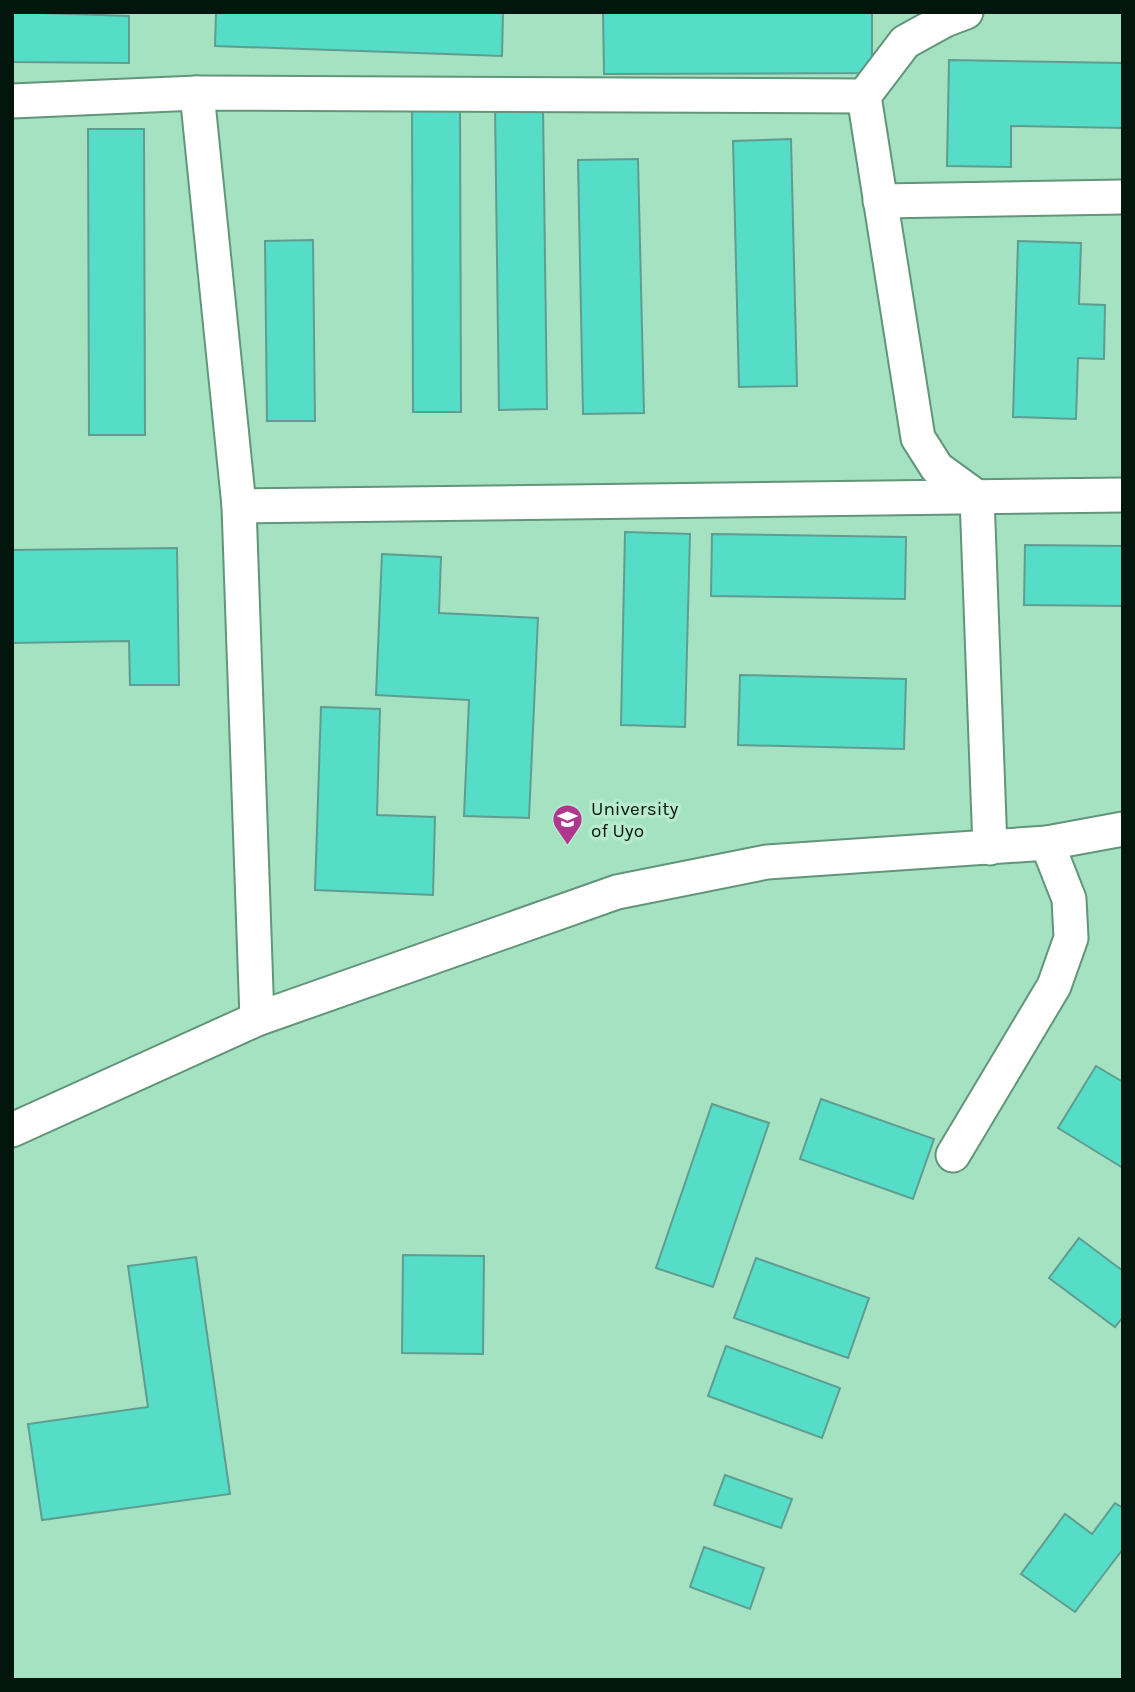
<svg xmlns="http://www.w3.org/2000/svg" width="1135" height="1692" viewBox="0 0 1135 1692" font-family="Karla,sans-serif">
<style>
.built{fill:#a4e2c1}
.building{fill:#55ddc8;stroke:#5f9d91;stroke-width:2}
.lines{fill:none;stroke-linecap:round;stroke-linejoin:round}
.minor-casing{stroke:#62957a;stroke-width:37}
.minor{stroke:#fff;stroke-width:33}
.labels{text-anchor:middle;stroke-width:7;stroke-linejoin:round;paint-order:stroke}
.poi-label{font-size:19px;fill:#03160d;stroke:#b6ebce;text-anchor:start}
</style>
<rect width="100%" height="100%" fill="#b6ebce"/>
<rect class="built" x="12" y="12" width="1111" height="1668"/>
<g class="building">
<path d="M12 12 129 16V63L12 62Z"/>
<path d="M216 12H503L502 56 215 46Z"/>
<path d="M603 12H872V73L604 74Z"/>
<path d="M949 60 1123 63V128L1011 126V167L947 166Z"/>
<path d="M543 106 547 409 499 410 495 107Z"/>
<path d="M412 108H460L461 412H413Z"/>
<path d="M88 129H144L145 435H89Z"/>
<path d="M791 139 797 386 739 387 733 141Z"/>
<path d="M638 159 644 413 583 414 578 160Z"/>
<path d="M313 240 315 421H267L265 241Z"/>
<path d="M1018 241 1081 243 1079 304 1105 305 1104 359 1078 358 1076 419 1013 417Z"/>
<path d="M625 532 690 534 685 727 621 725Z"/>
<path d="M712 534 906 537 905 599 711 596Z"/>
<path d="M1025 545 1123 546V606L1024 605Z"/>
<path d="M177 548 179 685H130L129 641 12 643V550Z"/>
<path d="M382 554 441 557 439 613 538 618 529 818 464 816 469 700 376 695Z"/>
<path d="M740 675 906 679 904 749 738 745Z"/>
<path d="M321 707 380 709 377 815 435 817 433 895 315 890Z"/>
<path d="M1096 1066 1123 1082V1168L1058 1128Z"/>
<path d="M821 1099 934 1139 913 1199 800 1159Z"/>
<path d="M712 1104 769 1123 713 1287 656 1268Z"/>
<path d="M1079 1238 1123 1271V1317L1115 1327 1049 1278Z"/>
<path d="M403 1255 484 1256 483 1354 402 1353Z"/>
<path d="M196 1257 230 1494 42 1520 28 1424 148 1407 128 1266Z"/>
<path d="M756 1258 869 1298 848 1358 734 1318Z"/>
<path d="M726 1346 840 1388 822 1438 708 1396Z"/>
<path d="M725 1475 792 1499 781 1528 714 1505Z"/>
<path d="M1115 1503 1123 1508V1549L1075 1612 1021 1574 1065 1514 1092 1534Z"/>
<path d="M704 1547 764 1568 750 1609 690 1587Z"/>
</g>
<g class="lines">
<defs>
<g id="minor">
<path d="M966 12 945 20 905 42 864 96 918 438 937 468 977 497 990 848"/>
<path d="M197 93 239 506 257 1019"/>
<path d="M12 101 197 93 864 96"/>
<path d="M880 201 1123 197"/>
<path d="M239 506 1123 495"/>
<path d="M12 1130 257 1019 617 892 767 862 1047 843 1123 829"/>
<path d="M953 1155 1054 986 1071 938 1069 899 1047 843"/>
</g>
</defs>
<use href="#minor" class="minor-casing"/>
<use href="#minor" class="minor"/>
</g>
<defs>
<symbol id="university-pin" viewBox="-11 -11 22 30"><path d="M0 17L-7.5 6A9.5 9.5 0 1 1 7.5 6Z" fill="#af388e" stroke="#b6ebce"/><path d="M0-5L7-2L0 1L-7-2ZM-4 1L0 2.5L4 1V4Q0 6-4 4Z" fill="#fff"/></symbol>
</defs>
<g fill-rule="evenodd">
<use href="#university-pin" x="550" y="802" width="35" height="47"/>
</g>
<g class="labels">
<g class="poi-label">
<text x="591" y="815">University<tspan x="591" dy="22">of Uyo</tspan></text>
</g>
</g>
<rect width="1135" height="1692" fill="none" stroke="#03160d" stroke-width="28"/>
</svg>
